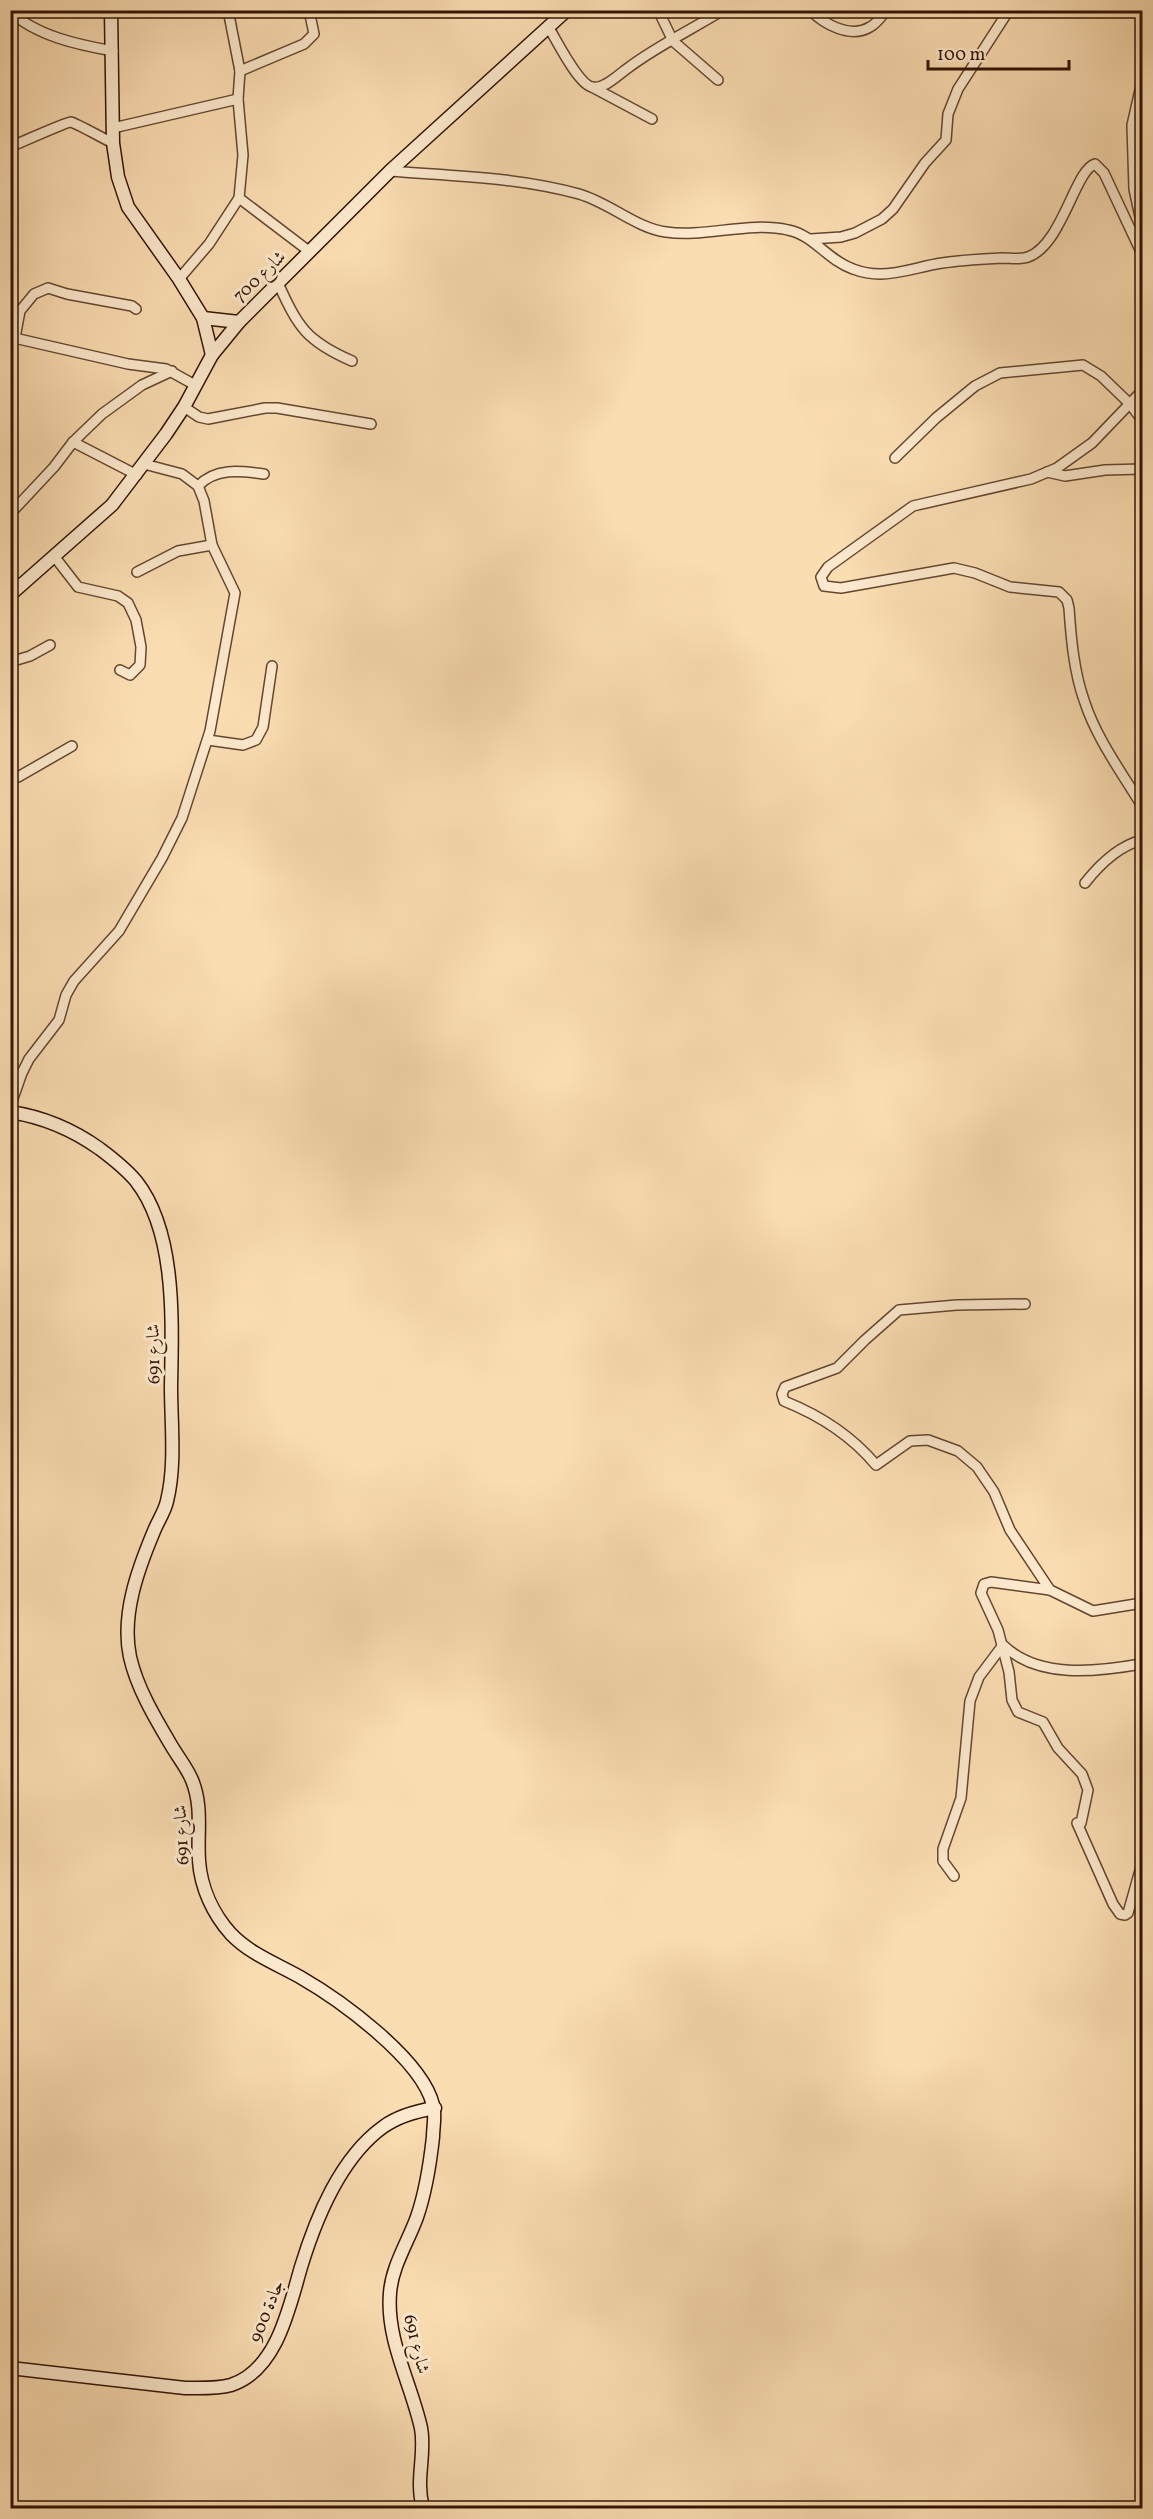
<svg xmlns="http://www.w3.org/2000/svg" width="1153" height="2519" viewBox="0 0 1153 2519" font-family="Vollkorn,Amiri,serif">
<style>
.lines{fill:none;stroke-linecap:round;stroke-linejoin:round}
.street-casing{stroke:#644630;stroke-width:12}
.secondary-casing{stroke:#321305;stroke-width:15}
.street{stroke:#fce9cd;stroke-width:9}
.secondary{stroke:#fce9cd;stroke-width:12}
.labels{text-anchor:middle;stroke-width:6;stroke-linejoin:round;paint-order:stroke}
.street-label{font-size:18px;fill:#321305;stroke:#fce9cd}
</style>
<rect width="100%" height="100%" fill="#fbddb2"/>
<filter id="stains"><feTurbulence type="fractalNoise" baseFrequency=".00333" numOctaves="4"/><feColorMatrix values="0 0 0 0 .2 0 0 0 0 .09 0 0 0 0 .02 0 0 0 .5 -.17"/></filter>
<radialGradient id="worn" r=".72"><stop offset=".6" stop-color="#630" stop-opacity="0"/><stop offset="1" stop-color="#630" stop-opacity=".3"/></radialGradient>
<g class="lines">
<defs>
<g id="street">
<path d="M658 10 673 41 718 80"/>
<path d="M810 10C824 24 850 39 870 27 876 24 882 16 886 10"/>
<path d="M10 11C36 36 79 45 113 51"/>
<path d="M549 28C557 41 578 84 592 87 604 90 619 74 628 68 657 46 691 30 723 10"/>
<path d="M240 71 304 44 314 34 309 10"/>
<path d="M1142 81 1132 125 1134 189 1142 226"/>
<path d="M592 87 652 119"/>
<path d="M113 128 238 99"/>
<path d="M10 147C20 143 66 122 71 122 78 124 104 139 113 143"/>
<path d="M390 171C453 176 517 177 579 194 610 203 636 228 666 232 705 238 748 221 788 230 814 235 827 260 853 269 861 272 871 274 880 274 901 274 921 266 942 263 961 260 982 259 1001 258 1011 258 1019 260 1028 257 1062 245 1075 170 1095 164L1104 173 1142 254"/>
<path d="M239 198 310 252"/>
<path d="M811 239 841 237 855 233 882 219 893 209 925 163 946 140 948 114 958 89 1009 10"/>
<path d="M179 279 209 244 239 198 243 155 238 99 240 71 228 10"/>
<path d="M278 283C298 327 306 341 352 361"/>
<path d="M10 337 128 364 166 369 195 385"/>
<path d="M15 338 20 311 34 294 48 288 67 294 132 306 136 309"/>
<path d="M1142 391 1092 443 1057 468 1031 479 913 506 828 567 821 577 824 586 841 588 954 568 975 573 1010 587 1059 592 1067 600 1069 608C1071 638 1074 672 1084 700 1096 738 1122 773 1142 806"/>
<path d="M184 407 199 417 208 419 265 408H277L371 424"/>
<path d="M73 442 137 475"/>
<path d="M895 458 936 418 975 386 1000 373 1083 365 1101 376 1130 404 1142 420"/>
<path d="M1047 472 1065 476 1105 470 1142 469"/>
<path d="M198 486C216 467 241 471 264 474"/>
<path d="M10 514 54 467 73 442 102 414 142 385 172 371"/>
<path d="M54 556 78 587 118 596 128 603 136 620 141 647 140 665 130 675 120 670"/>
<path d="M137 572 178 551 212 545"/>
<path d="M10 662 30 656 50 645"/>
<path d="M208 740 243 745 256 740 263 727 272 666"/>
<path d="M10 778 18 777 72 746"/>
<path d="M1085 883C1100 864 1118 846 1142 840"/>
<path d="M10 1107 22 1073 29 1059 59 1020 66 995 74 981 119 931 162 858 182 818 210 731 235 593 212 545 204 501 198 486 182 474 144 464"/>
<path d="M1025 1304 957 1305 899 1310 865 1340 837 1368 785 1387 782 1394 784 1401C819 1415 851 1435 876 1465L910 1441 928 1440 958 1451 977 1467 994 1492 1010 1530 1050 1590 1093 1611 1142 1603"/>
<path d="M1050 1590 991 1582 984 1584 981 1593 998 1630 1009 1672 1012 1700 1018 1712 1043 1722 1058 1748 1082 1774 1088 1790 1081 1823H1077L1113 1904 1120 1914 1125 1915 1128 1913 1142 1863"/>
<path d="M954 1876 943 1861V1849L961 1798 970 1701 979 1677 1003 1645C1038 1679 1096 1672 1141 1664"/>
</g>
<g id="secondary">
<path d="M111 10 113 143 118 177 128 207 179 279 203 318 212 355"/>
<path d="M203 318 239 322"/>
<path d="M10 595 112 505 166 434 184 407 212 355 239 322 390 171 567 10"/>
<path d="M10 1112C44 1117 72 1129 100 1149 112 1158 126 1169 136 1181 177 1233 172 1324 171 1387 171 1423 176 1465 167 1501 165 1511 158 1521 154 1531 138 1569 121 1615 130 1657 137 1688 155 1718 171 1745 178 1757 187 1768 192 1780 203 1807 197 1833 199 1861 201 1888 213 1914 231 1934 250 1954 277 1964 300 1977 340 2000 422 2059 433 2105 436 2114 433 2127 433 2137 430 2164 426 2191 417 2217 408 2242 392 2266 390 2293 386 2340 411 2383 421 2428 426 2455 415 2479 423 2508"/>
<path d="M10 2368 185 2388C200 2388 217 2389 231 2385 277 2370 289 2308 301 2267 316 2218 340 2158 383 2127 398 2116 417 2111 435 2108"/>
</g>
</defs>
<use href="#street" class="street-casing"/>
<use href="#secondary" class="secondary-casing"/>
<use href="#street" class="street"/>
<use href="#secondary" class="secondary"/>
</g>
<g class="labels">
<g class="street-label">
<text transform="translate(259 276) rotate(-44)" y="6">شارع 700</text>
<text transform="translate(153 1354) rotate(-91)" y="6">شارع 691</text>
<text transform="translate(181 1835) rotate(-93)" y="6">شارع 691</text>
<text transform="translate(266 2311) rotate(-68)" y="6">جادة 900</text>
<text transform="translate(417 2344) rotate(76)" y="6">شارع 691</text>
</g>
</g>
<rect width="1153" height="2519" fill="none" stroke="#fbddb2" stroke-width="36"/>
<rect x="12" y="12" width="1129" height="2495" fill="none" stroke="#321305" stroke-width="3"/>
<rect x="18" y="18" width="1117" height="2483" fill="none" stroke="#321305" stroke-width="1.5"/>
<path d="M928 60v9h141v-9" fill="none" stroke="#321305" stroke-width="3"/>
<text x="937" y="60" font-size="18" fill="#321305" stroke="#fce9cd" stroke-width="4.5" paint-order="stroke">100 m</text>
<rect width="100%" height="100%" filter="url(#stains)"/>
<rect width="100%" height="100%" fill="url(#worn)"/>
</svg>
